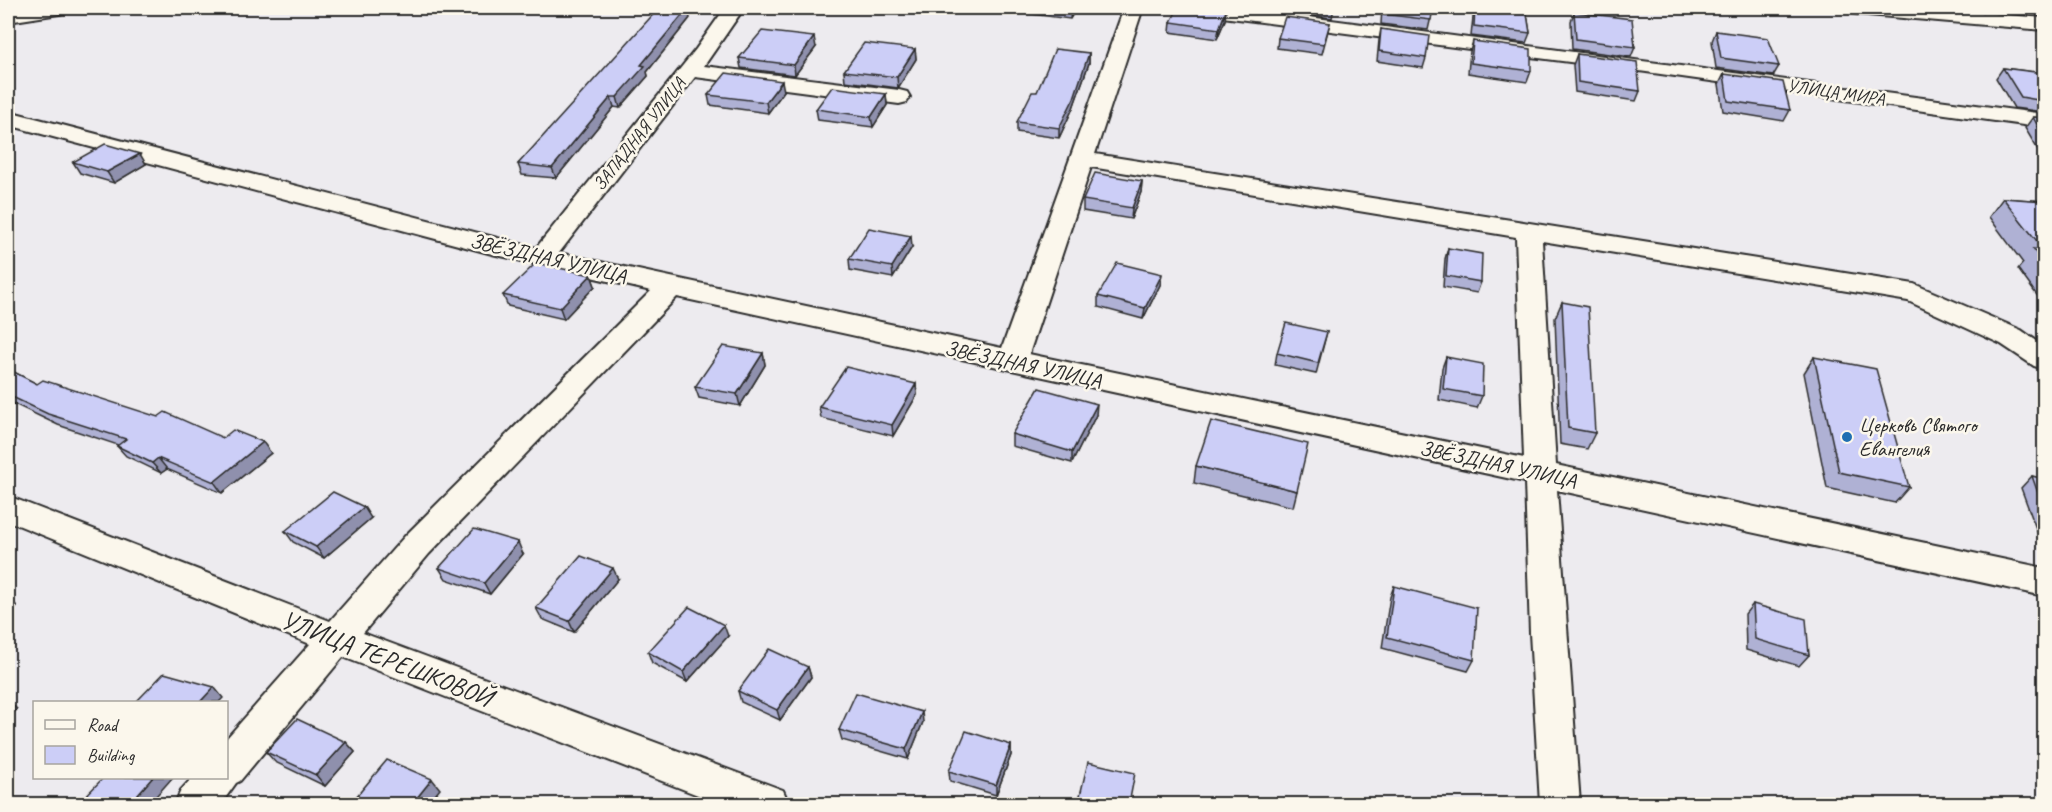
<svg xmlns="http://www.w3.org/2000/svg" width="2052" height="812" viewBox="0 0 2052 812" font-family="Caveat,sans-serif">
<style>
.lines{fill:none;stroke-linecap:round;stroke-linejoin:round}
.minor-casing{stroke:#2b2b2b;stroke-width:4}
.minor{fill:#fbf7ec;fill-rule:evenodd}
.wall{fill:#afb1d4;stroke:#2b2b2b;stroke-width:1.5}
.shaded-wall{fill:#8f90ad;stroke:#2b2b2b;stroke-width:1.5}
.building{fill:#cccef7;stroke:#2b2b2b;stroke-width:1.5}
.poi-dot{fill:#1f6fb2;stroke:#fbf7ec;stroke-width:2}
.labels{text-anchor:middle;stroke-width:5;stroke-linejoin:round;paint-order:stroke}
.far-street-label{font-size:18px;fill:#2b2b2b;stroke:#fbf7ec}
.street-label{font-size:21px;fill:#2b2b2b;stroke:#fbf7ec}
.poi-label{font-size:21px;fill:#2b2b2b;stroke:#fbf7ec;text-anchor:start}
.near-street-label{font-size:26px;fill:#2b2b2b;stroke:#fbf7ec}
</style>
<rect width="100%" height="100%" fill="#edebef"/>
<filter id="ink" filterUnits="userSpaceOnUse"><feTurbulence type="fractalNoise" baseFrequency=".0167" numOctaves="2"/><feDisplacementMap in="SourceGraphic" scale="12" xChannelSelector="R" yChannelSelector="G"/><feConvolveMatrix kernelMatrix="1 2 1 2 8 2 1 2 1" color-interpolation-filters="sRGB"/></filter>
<g filter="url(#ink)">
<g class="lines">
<defs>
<g id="minor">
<path d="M25 8H69L66 12 59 14 8 22V10Z"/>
<path d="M725 8H744L704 66 899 90 907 92 910 97 907 102 899 104 695 77 559 253 1002 348 1124 8H1143L1095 154 1914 284 2021 330 2044 346V369L2034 366 2001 344 1908 301 1542 241 1556 465 2044 568V596L1557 490 1580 804H1540L1530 633 1525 482 677 297 429 554 363 633 783 790 789 804H721L343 657 240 781 236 783 221 804H175L181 790 192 778H226V739L310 644 8 521V496L330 621 405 536 651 291 492 254 8 125V111L536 248 696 49ZM1091 167 1516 237 1524 458 1029 354Z"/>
<path d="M1189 8H1241L2044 114V128L1632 70 1199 14 1192 12Z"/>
<path d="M1846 8H1920L2044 18V30L1856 14 1849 12Z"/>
</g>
</defs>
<use href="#minor" class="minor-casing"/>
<use href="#minor" class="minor"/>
</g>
<g class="wall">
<path d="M1024 8H1076L1070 19 1024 13Z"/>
<path d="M1289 8H1334L1332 18 1288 12Z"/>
<path d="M1382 8H1433L1428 30 1381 24Z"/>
<path d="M1474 8H1526L1530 33 1526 43 1471 36Z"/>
<path d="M1574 12 1635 47 1631 57 1572 49 1571 21Z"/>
<path d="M690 18 647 72 648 76 620 108 614 107 556 178 522 175 518 164Z"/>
<path d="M1225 20 1217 39 1170 32 1171 22Z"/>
<path d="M1330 23 1322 54 1277 48 1278 38Z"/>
<path d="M1381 29 1426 58 1423 68 1377 61 1379 40Z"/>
<path d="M1716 31 1779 66 1773 76 1716 68 1712 41Z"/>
<path d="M1473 41 1531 71 1527 82 1468 73 1470 51Z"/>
<path d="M816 47 795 75 741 68 739 58Z"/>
<path d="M915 49 916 59 898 88 845 81 844 71Z"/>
<path d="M1089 53V63L1073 108 1059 138 1017 132V122L1037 92Z"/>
<path d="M1577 54 1640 91 1636 101 1575 92 1573 65Z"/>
<path d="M2003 68 2044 73V112L2014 108 1996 78Z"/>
<path d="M1724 74 1790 110 1784 121 1723 111 1719 84Z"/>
<path d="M784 91 768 113 710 105 708 95Z"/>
<path d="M886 94 887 105 873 127 818 120 816 109Z"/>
<path d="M2033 117 2044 118V160L2025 128Z"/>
<path d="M73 162 146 164 114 183 80 173Z"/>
<path d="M1142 181 1141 192 1131 219 1083 211V200Z"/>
<path d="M2003 198 2044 201V305L2018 269 2023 263 1989 217Z"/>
<path d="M912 247 893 278 850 270 849 259Z"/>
<path d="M1448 248 1481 282 1477 293 1443 287 1445 259Z"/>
<path d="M591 275 595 286 564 319 508 306 503 295Z"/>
<path d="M1160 285 1143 319 1098 307V296Z"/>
<path d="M1562 302 1595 433 1587 449 1560 444 1555 318Z"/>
<path d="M1327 332 1316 374 1275 365 1277 353Z"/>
<path d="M763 353 765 365 740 406 699 398 695 387Z"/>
<path d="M1446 357 1482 396 1477 408 1439 400 1442 368Z"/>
<path d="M1814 357 1909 487 1895 503 1827 488 1804 373Z"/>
<path d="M8 369 37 384 271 453 222 493 167 469 161 473 126 456 117 446 118 445 58 425 8 401Z"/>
<path d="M916 384 917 395 893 436 821 418 819 407Z"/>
<path d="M1096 415 1072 463 1012 446V434Z"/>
<path d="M1196 466 1297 491 1293 507 1194 483Z"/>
<path d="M2032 476 2044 479V535L2038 534 2021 488Z"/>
<path d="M371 518 324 558 293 542 285 531Z"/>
<path d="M523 554 490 594 446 579 439 568Z"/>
<path d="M618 579 574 632 542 619 536 608Z"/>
<path d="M1394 586 1474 660 1468 671 1382 648 1390 597Z"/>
<path d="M1753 604 1809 655 1799 666 1746 650 1745 614Z"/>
<path d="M728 636 687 682 652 663 648 652Z"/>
<path d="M808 667 811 677 780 720 741 702 738 691Z"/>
<path d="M923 722 908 759 842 740 839 730Z"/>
<path d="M346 742 355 752 325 786 275 762 266 752Z"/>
<path d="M1011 745V755L996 795 950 781 949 771Z"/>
</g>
<g class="shaded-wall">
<path d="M688 8 690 18 647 72 648 76 620 108 617 97 641 65Z"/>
<path d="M1071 8H1076L1070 19 1071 9Z"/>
<path d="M1226 10 1225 20 1217 39 1219 29Z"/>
<path d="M814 37 816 47 795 75 794 65Z"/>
<path d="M915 49 916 59 898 88 897 77Z"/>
<path d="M1089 53V63L1073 108 1059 138V128Z"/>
<path d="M782 81 784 91 768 113 766 102Z"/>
<path d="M886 94 887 105 873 127 871 117Z"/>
<path d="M611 97 614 107 556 178 552 168Z"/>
<path d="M140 154 146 164 114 183 107 172Z"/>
<path d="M1142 181 1141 192 1131 219 1132 208Z"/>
<path d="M911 236 912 247 893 278 892 267Z"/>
<path d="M1162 274 1160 285 1143 319 1145 308Z"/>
<path d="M591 275 595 286 564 319 560 308Z"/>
<path d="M763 353 765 365 740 406 737 394Z"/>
<path d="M916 384 917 395 893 436 892 425Z"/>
<path d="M1097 404 1096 415 1072 463V452Z"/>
<path d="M263 442 271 453 222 493 214 482Z"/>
<path d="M158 458 167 469 161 473 152 463Z"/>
<path d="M364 507 371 518 324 558 316 547Z"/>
<path d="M518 542 523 554 490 594 484 583Z"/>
<path d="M613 568 618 579 574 632 569 621Z"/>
<path d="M8 598 17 606 8 615Z"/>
<path d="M724 625 728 636 687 682 683 672Z"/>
<path d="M808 667 811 677 780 720 777 710Z"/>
<path d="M214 687 223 698 219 702H200Z"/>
<path d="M8 701 17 709 8 719Z"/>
<path d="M922 712 923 722 908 759 906 749Z"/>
<path d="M346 742 355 752 325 786 316 775Z"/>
<path d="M1011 745V755L996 795V785Z"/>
<path d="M153 777H173L149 804H129Z"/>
<path d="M432 779 440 789 428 804H412Z"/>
</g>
<g class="building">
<path d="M659 8H688L641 65 645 66 617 97H611L552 168 518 164Z"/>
<path d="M1178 8H1213L1226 10 1219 29 1171 22Z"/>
<path d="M1383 8H1433L1431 20 1383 14Z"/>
<path d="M1475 8H1526L1530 33 1474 26Z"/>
<path d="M1574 12 1632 19 1635 47 1576 39Z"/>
<path d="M1285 17 1330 23 1324 44 1278 38Z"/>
<path d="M1381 29 1429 36 1426 58 1379 51Z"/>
<path d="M762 31 814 37 794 65 739 58Z"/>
<path d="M1716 31 1768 38 1779 66 1721 58Z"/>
<path d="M1473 41 1531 49V71L1471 63Z"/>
<path d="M864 43 915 49 897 77 844 71Z"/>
<path d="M1055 49 1089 53 1074 98 1059 128 1017 122 1032 92H1037Z"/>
<path d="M1577 54 1637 62 1640 91 1578 82Z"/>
<path d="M2003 68 2044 73V101L2021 97Z"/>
<path d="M726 73 782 81 766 102 708 95Z"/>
<path d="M1724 74 1783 82 1790 110 1728 101Z"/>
<path d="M832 87 886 94 871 117 816 109Z"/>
<path d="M2033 117 2044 118V137Z"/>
<path d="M105 144 140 154 107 172 73 162Z"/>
<path d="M1095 173 1142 181 1132 208 1083 200Z"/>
<path d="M2003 198 2044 201V264L2033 249 2044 250Z"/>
<path d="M869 228 911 236 892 267 849 259Z"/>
<path d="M1448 248 1482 254 1481 282 1446 276Z"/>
<path d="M536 263 591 275 560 308 503 295Z"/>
<path d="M1117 263 1162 274 1145 308 1098 296Z"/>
<path d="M1562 302 1588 307 1595 433 1568 428Z"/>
<path d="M1286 323 1327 332 1318 363 1277 353Z"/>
<path d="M723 346 763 353 737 394 695 387Z"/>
<path d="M1446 357 1483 364 1482 396 1443 389Z"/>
<path d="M1814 357 1876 369 1909 487 1839 472Z"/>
<path d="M846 367 916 384 892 425 819 407Z"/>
<path d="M8 369 37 384 43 380 158 417 165 412 223 438 233 430 263 442 214 482 158 458 152 463 117 446 126 439 48 414 8 395Z"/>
<path d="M1039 388 1097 404 1072 452 1012 434Z"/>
<path d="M1211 421 1308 444 1297 491 1196 466Z"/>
<path d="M2032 476 2044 479V510Z"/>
<path d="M333 492 364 507 316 547 285 531Z"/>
<path d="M474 529 518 542 484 583 439 568Z"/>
<path d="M581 556 613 568 569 621 536 608Z"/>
<path d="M1394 586 1477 608 1474 660 1387 637Z"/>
<path d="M1753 604 1806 619 1809 655 1755 639Z"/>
<path d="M689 607 724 625 683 672 648 652Z"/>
<path d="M769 649 808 667 777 710 738 691Z"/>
<path d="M164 673 214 687 200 702H136Z"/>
<path d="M856 693 922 712 906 749 839 730Z"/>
<path d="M297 719 346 742 316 775 266 752Z"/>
<path d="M966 731 1011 745 996 785 949 771Z"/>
<path d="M387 760 432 779 412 804H354L351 803Z"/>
<path d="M1088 762 1135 773 1129 804H1078Z"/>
<path d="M104 777H153L129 804H78Z"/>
<path d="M1199 801 1209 804H1198Z"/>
</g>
</g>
<circle class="poi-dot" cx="1847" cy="437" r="6"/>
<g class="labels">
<g class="far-street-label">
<text transform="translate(1836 92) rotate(8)" y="6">УЛИЦА МИРА</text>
<text transform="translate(639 134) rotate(-52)" y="6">ЗАПАДНАЯ УЛИЦА</text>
</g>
<g class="street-label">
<text transform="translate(548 258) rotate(13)" y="7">ЗВЁЗДНАЯ УЛИЦА</text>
<text transform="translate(1023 364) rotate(12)" y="7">ЗВЁЗДНАЯ УЛИЦА</text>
<text transform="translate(1498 464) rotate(12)" y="7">ЗВЁЗДНАЯ УЛИЦА</text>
</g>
<g class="poi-label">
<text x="1859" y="432">Церковь Святого<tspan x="1859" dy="24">Евангелия</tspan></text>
</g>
<g class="near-street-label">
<text transform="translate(387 658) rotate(21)" y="9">УЛИЦА ТЕРЕШКОВОЙ</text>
</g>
</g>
<rect width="2052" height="812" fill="none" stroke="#fbf7ec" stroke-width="30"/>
<rect x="15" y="15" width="2022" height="782" fill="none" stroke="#2b2b2b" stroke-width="2" filter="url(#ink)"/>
<rect x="33" y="701" width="195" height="78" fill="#fbf7ec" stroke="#a8a59f" stroke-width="1.5"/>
<rect x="45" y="720" width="30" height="9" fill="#fbf7ec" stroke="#a8a59f" stroke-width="1.5"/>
<text x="87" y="731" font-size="18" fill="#2b2b2b">Road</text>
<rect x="45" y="746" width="30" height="18" fill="#cccef7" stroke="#a8a59f" stroke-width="1.5"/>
<text x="87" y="761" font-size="18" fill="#2b2b2b">Building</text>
</svg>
